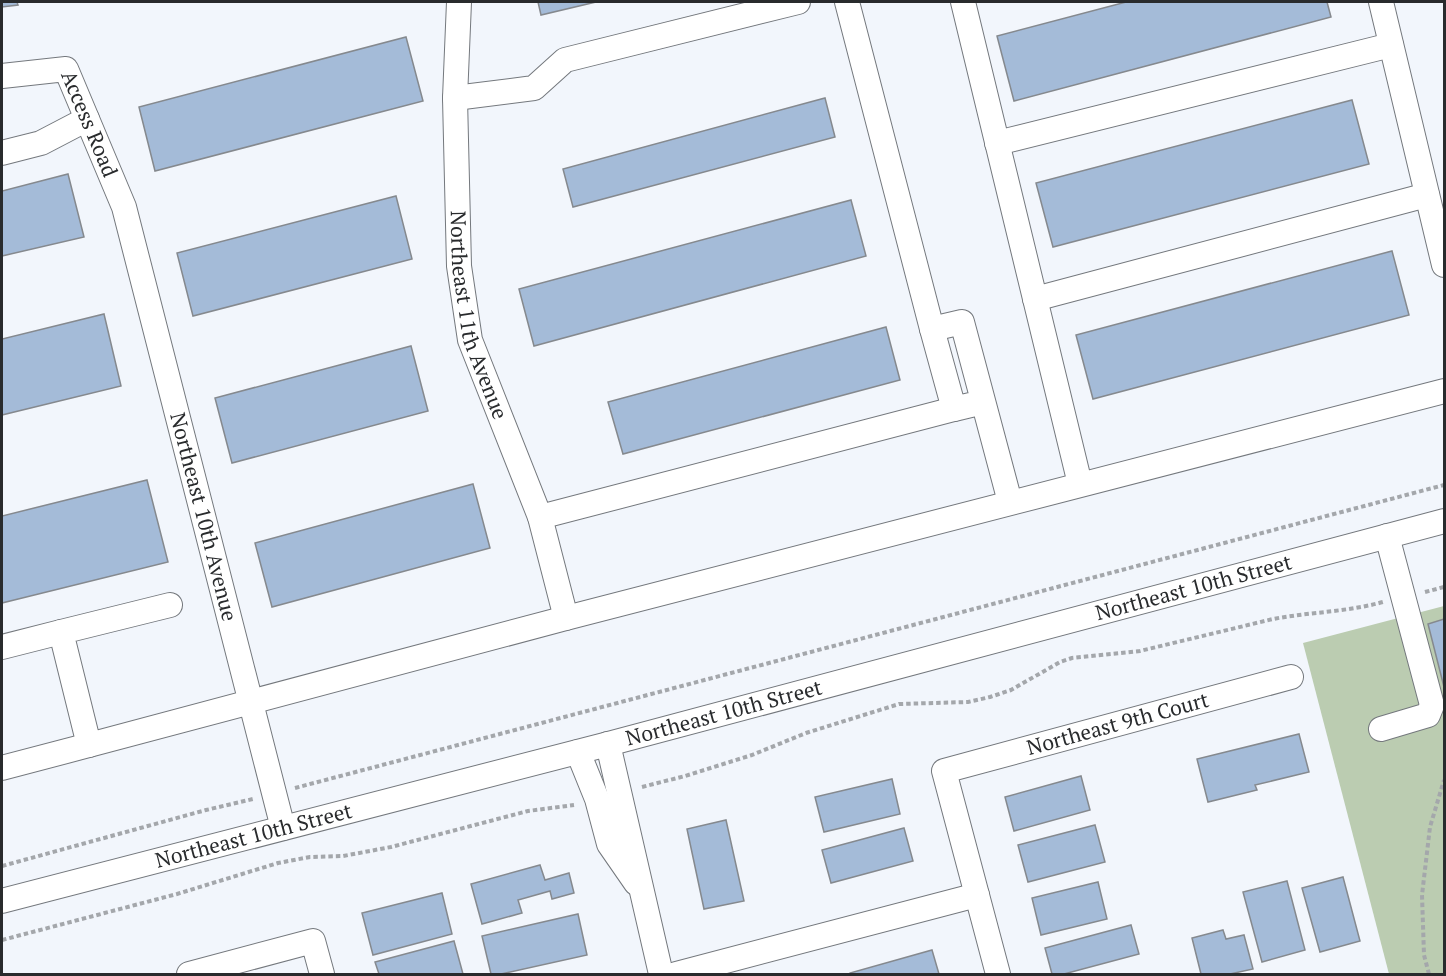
<svg xmlns="http://www.w3.org/2000/svg" width="1446" height="976" viewBox="0 0 1446 976" font-family="'PT Serif',serif">
<style>
.green{fill:#bbccb1}
.building{fill:#a4bbd8;stroke:#85898e;stroke-width:1.5}
.lines{fill:none;stroke-linecap:round;stroke-linejoin:round}
.minor-casing{stroke:#74787d;stroke-width:26}
.path{stroke:#a4a7ab;stroke-width:4;stroke-dasharray:4.5 3;stroke-linecap:butt}
.minor{stroke:#fff;stroke-width:24}
.labels{text-anchor:middle;stroke-width:4.5;stroke-linejoin:round;paint-order:stroke}
.street-label{font-size:21px;fill:#292b2d;stroke:#fff}
</style>
<rect width="100%" height="100%" fill="#f2f6fc"/>
<path class="green" d="M1444 606V974H1389L1303 643Z"/>
<g class="building">
<path d="M2 2H17L18 5 2 7Z"/>
<path d="M538 2H596L541 15Z"/>
<path d="M1126 2H1327L1331 17 1014 101 997 36Z"/>
<path d="M406 37 423 101 155 171 139 107Z"/>
<path d="M825 98 835 137 573 207 563 169Z"/>
<path d="M1352 100 1369 164 1053 247 1036 183Z"/>
<path d="M68 174 84 237 2 256V191Z"/>
<path d="M396 196 412 259 193 316 177 253Z"/>
<path d="M851 200 866 256 534 346 519 289Z"/>
<path d="M1392 251 1409 315 1093 399 1076 335Z"/>
<path d="M104 314 121 386 2 415V339Z"/>
<path d="M886 327 900 380 623 454 608 402Z"/>
<path d="M411 346 428 411 232 463 215 398Z"/>
<path d="M147 480 168 562 2 603V516Z"/>
<path d="M473 484 490 548 272 607 255 543Z"/>
<path d="M1444 619V687L1428 624Z"/>
<path d="M1299 734 1309 772 1255 785 1257 790 1208 802 1197 759Z"/>
<path d="M1081 776 1090 810 1014 831 1005 797Z"/>
<path d="M892 779 900 814 824 832 815 797Z"/>
<path d="M726 820 744 901 704 909 687 829Z"/>
<path d="M1095 825 1105 862 1028 882 1018 845Z"/>
<path d="M904 828 913 861 831 883 822 850Z"/>
<path d="M540 865 545 880 569 873 574 893 552 899 550 891 518 900 522 913 482 924 471 884Z"/>
<path d="M1343 877 1360 941 1320 952 1302 888Z"/>
<path d="M1287 881 1305 950 1262 962 1243 892Z"/>
<path d="M1098 882 1107 919 1041 935 1032 898Z"/>
<path d="M442 893 452 934 373 955 362 913Z"/>
<path d="M578 914 587 955 501 974H491L482 936Z"/>
<path d="M1131 925 1139 954 1064 974H1052L1045 948Z"/>
<path d="M1223 930 1226 939 1244 935 1253 969 1230 974H1201L1192 938Z"/>
<path d="M454 941 463 974H379L375 962Z"/>
<path d="M932 950 939 974H850V973Z"/>
</g>
<g class="lines">
<defs>
<g id="minor">
<path id="s1" d="M459 2 455 98 459 266 470 340 540 517 566 618"/>
<path d="M847 2 932 329"/>
<path d="M963 2 1080 484"/>
<path d="M1381 2 1444 265"/>
<path id="s2" d="M2 76 66 69 124 207 283 828"/>
<path d="M455 98 534 88 565 60 798 2"/>
<path d="M997 143 1391 45"/>
<path d="M2 153 41 143 87 119"/>
<path d="M1035 299 1427 195"/>
<path d="M983 402 954 409 932 329 962 322 1010 502"/>
<path d="M540 517 954 409"/>
<path d="M170 605 61 632 89 745 566 618 1444 391"/>
<path d="M2 647 61 632"/>
<path d="M1381 729 1428 715 1432 705 1387 536"/>
<path d="M608 744 661 974"/>
<path d="M578 752 597 799 609 844 636 883"/>
<path d="M2 768 89 745"/>
<path id="s3" d="M2 901 608 744 1444 521"/>
<path d="M189 974 313 941 322 974"/>
<path d="M676 974 977 895"/>
<path id="s4" d="M998 974 944 771 1291 677"/>
</g>
</defs>
<use href="#minor" class="minor-casing"/>
<g class="path">
<path d="M1425 592 1444 587"/>
<path d="M642 787 685 776 752 755 806 733 899 704 968 702 990 697 1011 690 1060 662 1072 658 1140 651 1273 619C1310 612 1347 612 1383 602"/>
<path d="M295 788 1444 485"/>
<path d="M2 866 206 810 253 799"/>
<path d="M2 940 177 894 278 863 310 857 343 856 391 847 528 811 574 805"/>
<path d="M1429 974 1424 955 1422 895 1430 827 1444 780"/>
</g>
<use href="#minor" class="minor"/>
</g>
<g class="labels">
<g class="street-label">
<text dy="7" stroke="none"><textPath href="#s2" startOffset="124">Access Road</textPath></text>
<text dy="7" stroke="none"><textPath href="#s1" startOffset="316">Northeast 11th Avenue</textPath></text>
<text dy="7" stroke="none"><textPath href="#s2" startOffset="534">Northeast 10th Avenue</textPath></text>
<text dy="7" stroke="none"><textPath href="#s3" startOffset="1232">Northeast 10th Street</textPath></text>
<text dy="7" stroke="none"><textPath href="#s3" startOffset="746">Northeast 10th Street</textPath></text>
<text dy="7" stroke="none"><textPath href="#s4" startOffset="390">Northeast 9th Court</textPath></text>
<text dy="7" stroke="none"><textPath href="#s3" startOffset="260">Northeast 10th Street</textPath></text>
</g>
</g>
<rect width="1446" height="976" fill="none" stroke="#292b2d" stroke-width="6"/>
</svg>
